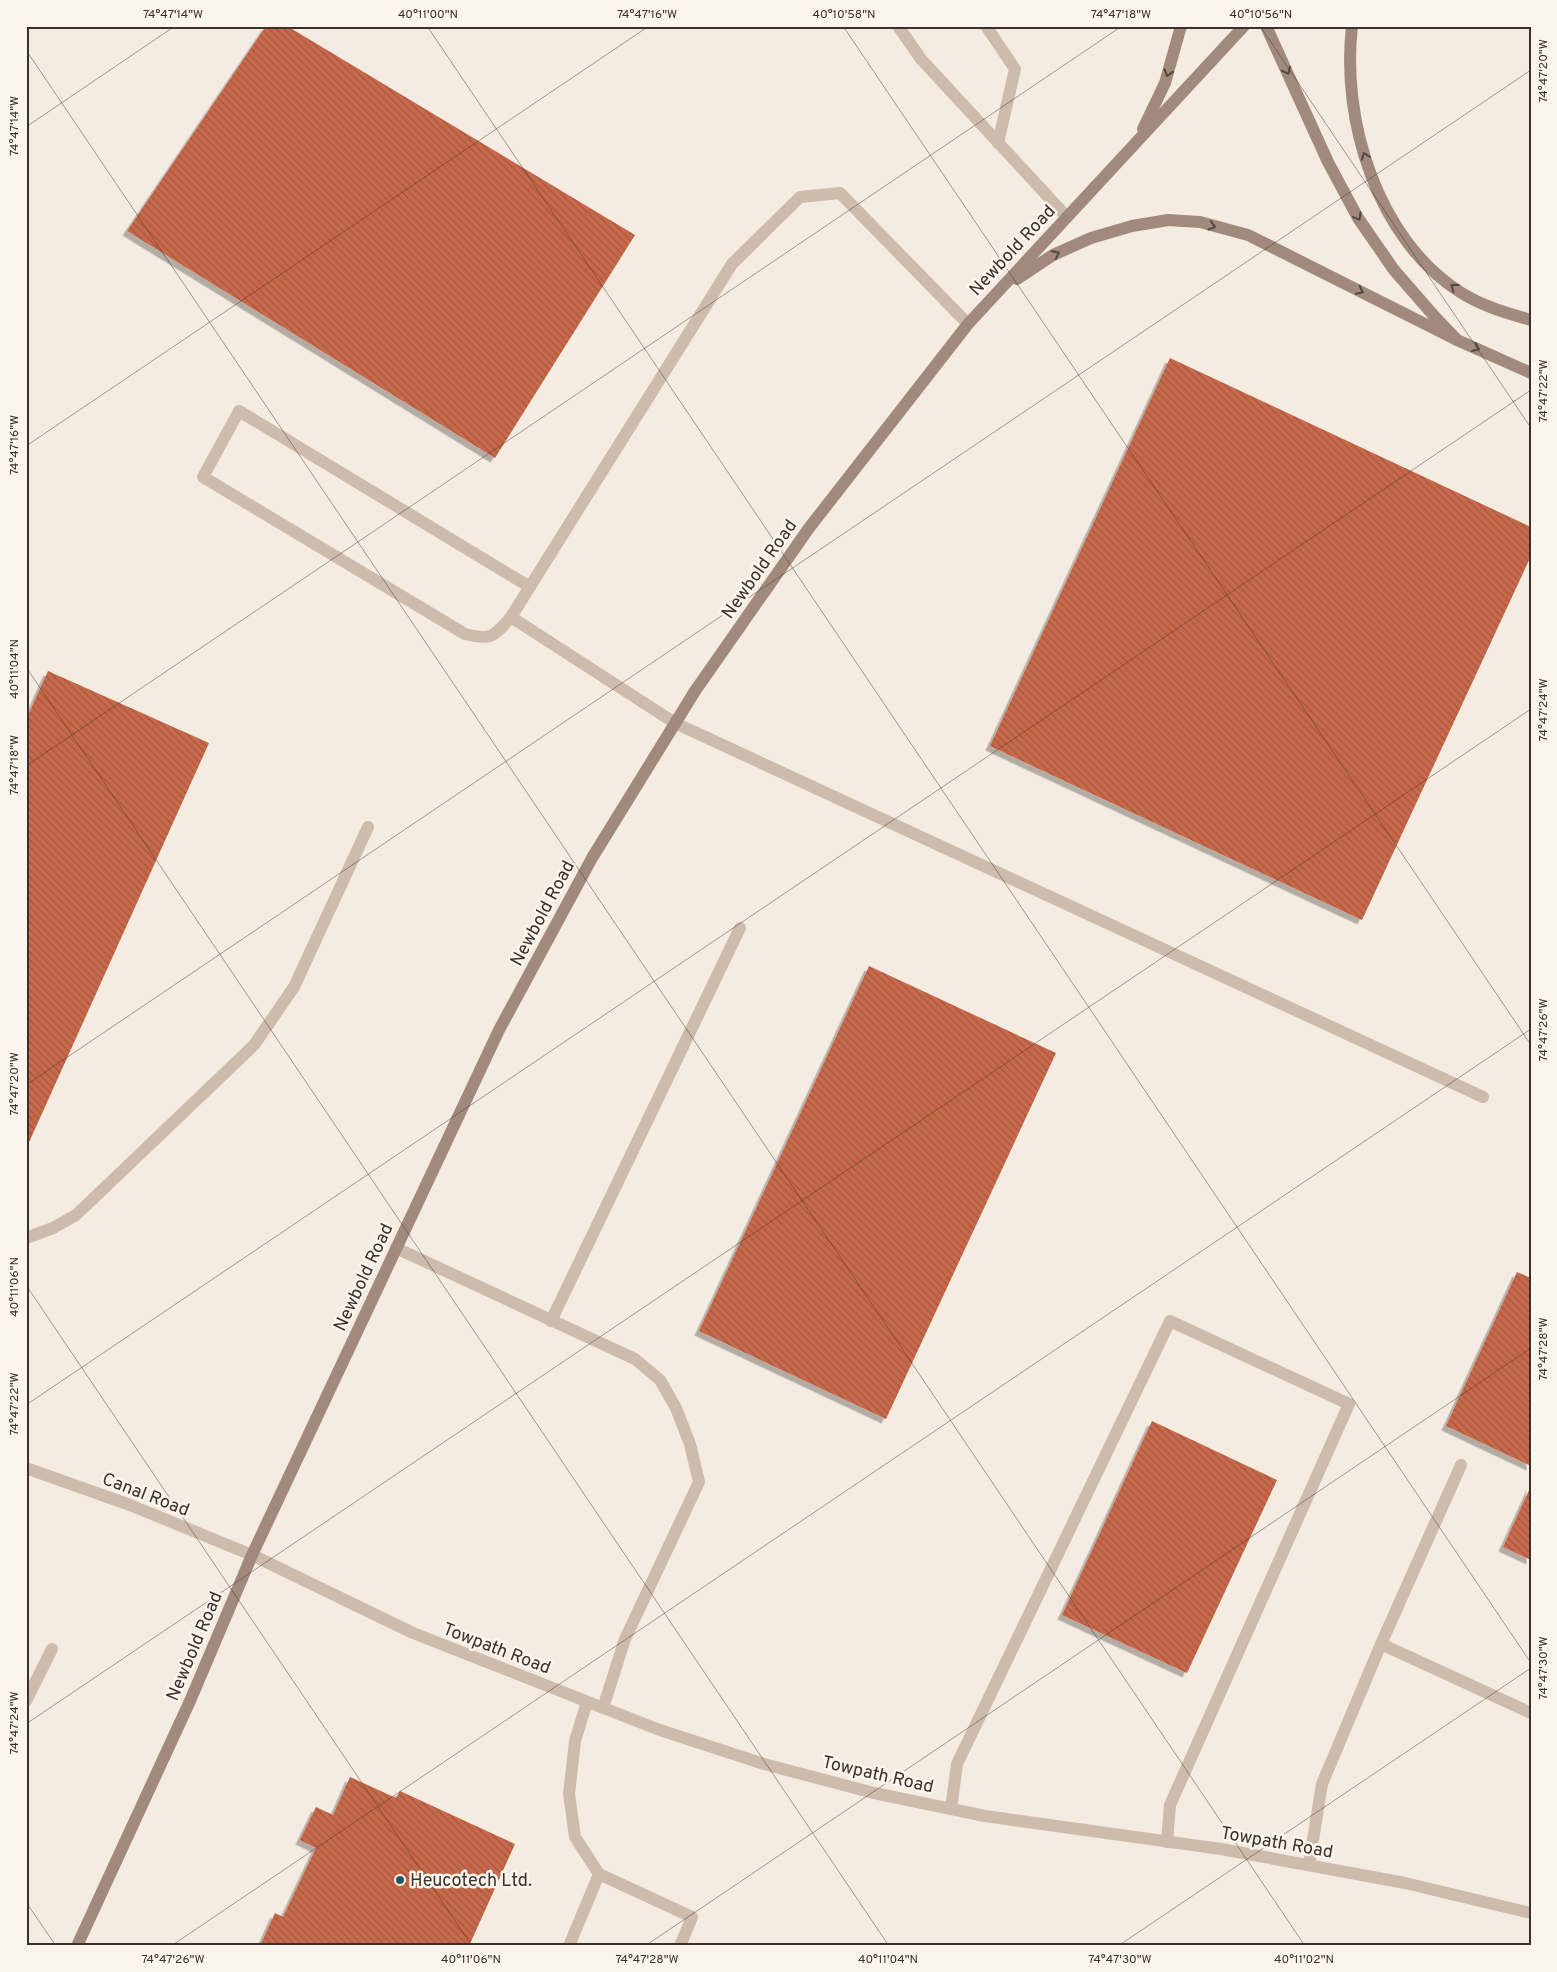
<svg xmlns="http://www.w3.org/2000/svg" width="1557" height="1972" viewBox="0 0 1557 1972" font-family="Overpass,sans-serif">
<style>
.building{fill:url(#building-back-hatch);filter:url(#shadow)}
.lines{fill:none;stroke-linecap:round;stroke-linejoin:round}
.service{stroke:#cdbbac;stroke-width:12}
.minor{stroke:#cdbbac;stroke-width:12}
.secondary{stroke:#a18a7d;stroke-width:12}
.oneway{stroke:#544640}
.ticks{fill:none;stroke:#3b302b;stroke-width:1;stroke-opacity:0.45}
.poi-dot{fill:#1f5a5e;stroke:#fbf5ee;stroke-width:2}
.labels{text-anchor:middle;stroke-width:5;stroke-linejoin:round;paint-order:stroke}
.street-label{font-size:18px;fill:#3b302b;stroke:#fbf5ee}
.poi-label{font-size:18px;fill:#3b302b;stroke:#fbf5ee;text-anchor:start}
.neatline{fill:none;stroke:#3b302b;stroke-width:2}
.ticks-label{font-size:12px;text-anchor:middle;fill:#3b302b}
</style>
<defs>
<pattern id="building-back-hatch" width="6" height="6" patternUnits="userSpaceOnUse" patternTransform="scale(1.25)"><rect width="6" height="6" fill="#c8694b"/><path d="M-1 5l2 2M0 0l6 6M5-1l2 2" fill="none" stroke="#a4573f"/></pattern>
<filter id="shadow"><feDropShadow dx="-4.5" dy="4.5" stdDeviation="0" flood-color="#0004"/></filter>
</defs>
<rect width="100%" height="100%" fill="#f4ebe1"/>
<g class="building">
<path d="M266 26H287L635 235 495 458 127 231Z"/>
<path d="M1170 358 1531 527V556L1362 920 990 746Z"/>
<path d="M48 671 209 743 26 1149V720Z"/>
<path d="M869 966 1056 1053 886 1419 699 1331Z"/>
<path d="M1517 1272 1531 1278V1466L1446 1426Z"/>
<path d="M1152 1421 1277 1480 1187 1673 1062 1615Z"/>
<path d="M1531 1486V1560L1503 1547Z"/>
<path d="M350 1777 396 1798 400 1791 515 1844 469 1946H260L275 1913 283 1917 316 1848 300 1840 316 1807 333 1815Z"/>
</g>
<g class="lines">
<g class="service">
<path d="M898 26 921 59 1067 217"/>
<path d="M986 26 1015 69 998 143"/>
<path d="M968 324 840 193 800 197 732 264 511 617 675 723 1483 1097"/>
<path d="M511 617C494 636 492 641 465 634L203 477 239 411 530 587"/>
<path d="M26 1238 53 1228 76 1215 254 1045 294 987 368 827"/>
<path d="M396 1248 635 1359 660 1380 676 1408 690 1444 699 1482 625 1639 603 1708"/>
<path d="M551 1321 740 928"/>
<path d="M1461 1465 1381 1644 1531 1713"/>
<path d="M26 1701 52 1649"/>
<path d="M951 1809 957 1764 1170 1321 1349 1404 1170 1805 1167 1842"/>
<path d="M1309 1865 1322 1784 1381 1644"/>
<path d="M599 1874 692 1917 680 1946"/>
<path d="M569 1946 599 1874 575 1837 569 1794 575 1741 587 1702"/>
</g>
<path class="minor" d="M26 1468 130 1505 252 1555 413 1633 657 1729 764 1764 874 1793 985 1816 1221 1849 1405 1883 1531 1913"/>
<g class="secondary">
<path d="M1266 26 1328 162 1358 218 1394 270 1435 317 1457 340 1531 373"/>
<path d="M1352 26C1341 120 1377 239 1460 292 1482 306 1506 313 1531 320"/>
<path d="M1143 129 1165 83 1181 26"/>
<path d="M1017 279 1053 255 1091 238 1132 226 1168 220 1200 222 1248 235 1457 340"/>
<path d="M77 1946 190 1701 252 1555 499 1030 592 858 695 691 809 528 968 324 1244 26"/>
</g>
</g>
<defs><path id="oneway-chevron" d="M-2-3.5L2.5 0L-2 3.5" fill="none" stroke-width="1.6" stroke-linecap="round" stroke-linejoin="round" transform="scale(1.25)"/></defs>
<g class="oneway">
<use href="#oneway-chevron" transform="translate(1287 71) rotate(65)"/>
<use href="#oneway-chevron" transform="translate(1168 73) rotate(107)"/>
<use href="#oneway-chevron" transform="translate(1365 156) rotate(-110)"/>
<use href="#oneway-chevron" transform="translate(1358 217) rotate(59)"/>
<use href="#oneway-chevron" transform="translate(1212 226) rotate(15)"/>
<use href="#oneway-chevron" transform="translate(1056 254) rotate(-27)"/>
<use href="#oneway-chevron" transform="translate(1454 287) rotate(-143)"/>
<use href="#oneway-chevron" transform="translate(1360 291) rotate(27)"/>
<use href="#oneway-chevron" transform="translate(1476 348) rotate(25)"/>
</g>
<path class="ticks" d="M427 26 1531 1663M843 26 1531 1045M1260 26 1531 428M26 50 1305 1946M26 127 175 26M26 446 649 26M26 667 889 1946M26 766 1122 26M26 1085 1531 70M26 1285 472 1946M26 1405 1531 390M26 1724 1531 709M26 1902 56 1946M171 1946 1531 1029M645 1946 1531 1348M1118 1946 1531 1668"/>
<circle class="poi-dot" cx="400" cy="1880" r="5"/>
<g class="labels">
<g class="street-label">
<text transform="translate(1012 250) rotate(-47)" y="6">Newbold Road</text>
<text transform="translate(759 569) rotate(-55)" y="6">Newbold Road</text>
<text transform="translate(542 913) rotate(-62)" y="6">Newbold Road</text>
<text transform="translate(363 1277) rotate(-65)" y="6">Newbold Road</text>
<text transform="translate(146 1494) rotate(21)" y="6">Canal Road</text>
<text transform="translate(194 1646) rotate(-67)" y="6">Newbold Road</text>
<text transform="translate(497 1648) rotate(21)" y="6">Towpath Road</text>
<text transform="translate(878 1774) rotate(13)" y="6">Towpath Road</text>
<text transform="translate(1277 1842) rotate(10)" y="6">Towpath Road</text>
</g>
<g class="poi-label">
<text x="410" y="1886">Heucotech Ltd.</text>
</g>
</g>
<rect width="1557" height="1972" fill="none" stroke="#fbf5ee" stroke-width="55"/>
<rect x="28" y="28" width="1502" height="1916" class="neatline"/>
<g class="ticks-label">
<text x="173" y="18">74°47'14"W</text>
<text x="428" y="18">40°11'00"N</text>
<text x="647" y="18">74°47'16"W</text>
<text x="844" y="18">40°10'58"N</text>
<text x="1121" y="18">74°47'18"W</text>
<text x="1261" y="18">40°10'56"N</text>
<text transform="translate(1543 71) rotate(-90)" y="4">74°47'20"W</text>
<text transform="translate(14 126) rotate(-90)" y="4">74°47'14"W</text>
<text transform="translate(1543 391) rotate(-90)" y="4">74°47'22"W</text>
<text transform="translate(14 445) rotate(-90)" y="4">74°47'16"W</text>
<text transform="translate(14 669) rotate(-90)" y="4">40°11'04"N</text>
<text transform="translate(1543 710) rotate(-90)" y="4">74°47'24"W</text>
<text transform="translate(14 765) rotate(-90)" y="4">74°47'18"W</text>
<text transform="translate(1543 1030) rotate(-90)" y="4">74°47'26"W</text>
<text transform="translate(14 1084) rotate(-90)" y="4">74°47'20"W</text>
<text transform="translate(14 1287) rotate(-90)" y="4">40°11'06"N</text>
<text transform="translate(1543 1349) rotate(-90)" y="4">74°47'28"W</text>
<text transform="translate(14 1404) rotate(-90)" y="4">74°47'22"W</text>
<text transform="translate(1543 1668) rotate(-90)" y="4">74°47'30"W</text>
<text transform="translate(14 1723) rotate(-90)" y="4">74°47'24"W</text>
<text x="173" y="1963">74°47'26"W</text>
<text x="471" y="1963">40°11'06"N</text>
<text x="647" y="1963">74°47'28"W</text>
<text x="888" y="1963">40°11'04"N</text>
<text x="1120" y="1963">74°47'30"W</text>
<text x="1304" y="1963">40°11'02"N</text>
</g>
</svg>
